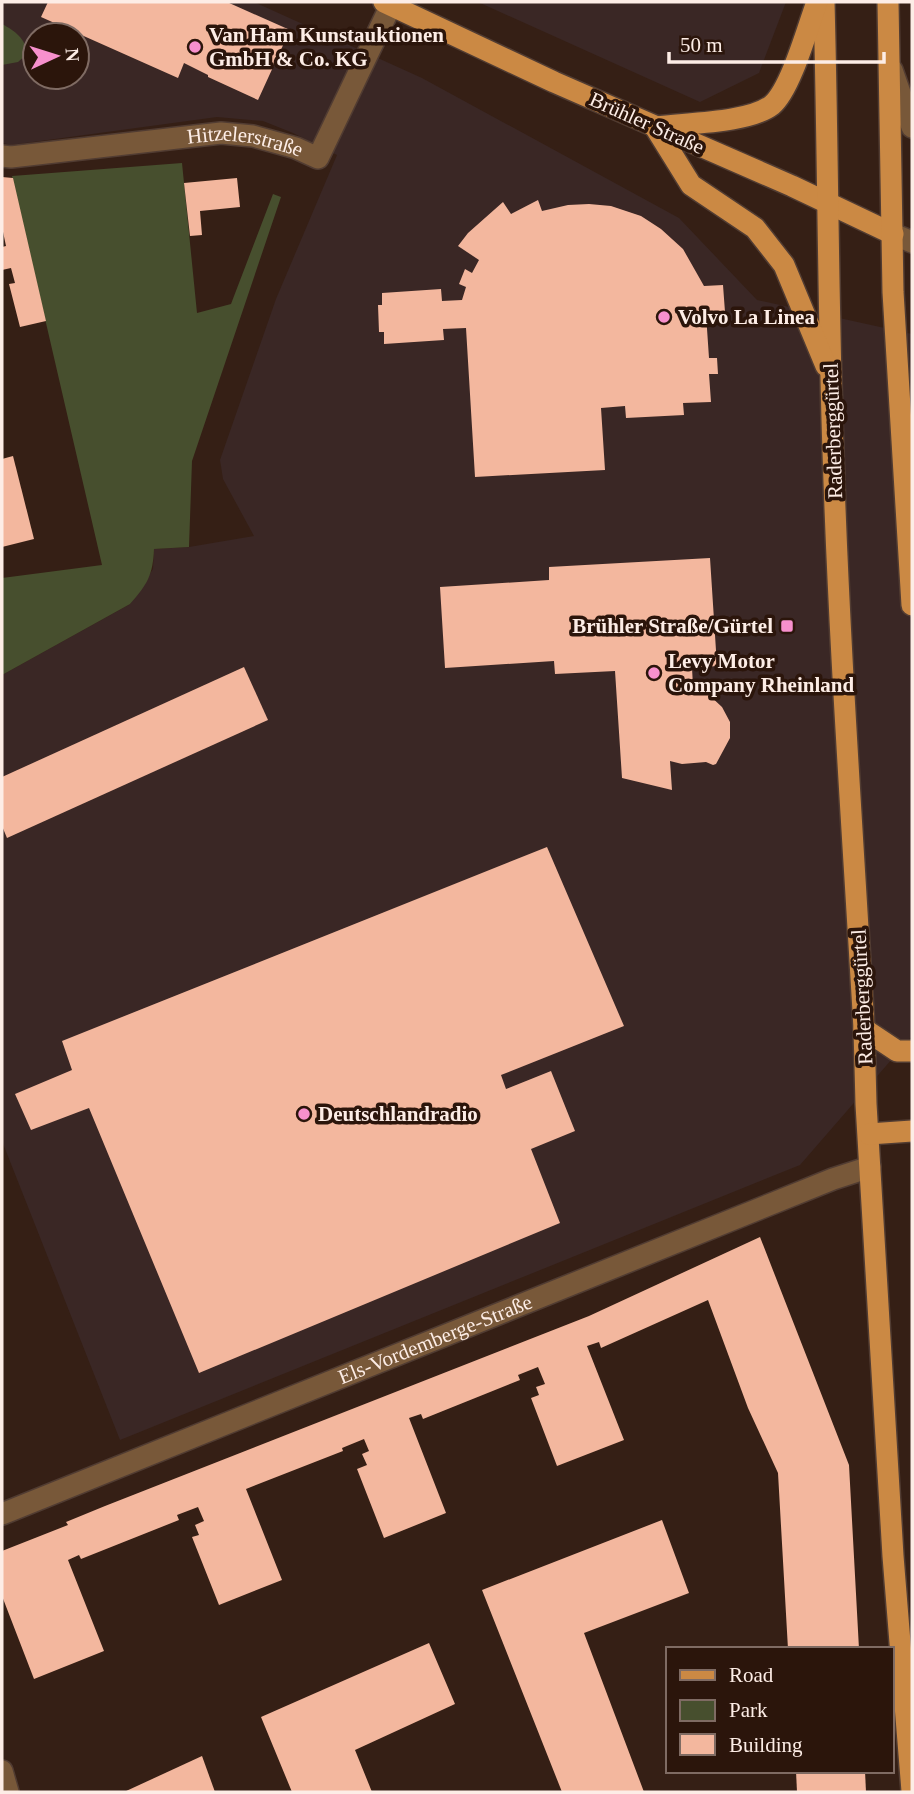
<svg xmlns="http://www.w3.org/2000/svg" width="914" height="1794" viewBox="0 0 914 1794" font-family="Georgia,serif">
<style>
.commercial{fill:#3a2725;fill-rule:evenodd}
.green{fill:#474f2e}
.building{fill:#f3b79e}
.lines{fill:none;stroke-linecap:round;stroke-linejoin:round}
.minor-casing{stroke:#513c32;stroke-width:24}
.major-casing{stroke:#513c32;stroke-width:24}
.minor{stroke:#785839;stroke-width:21}
.major{stroke:#cb8944;stroke-width:21}
.poi-dot{fill:#f790cd;stroke:#2b150b;stroke-width:2.5}
.labels{text-anchor:middle;stroke-width:7;stroke-linejoin:round;paint-order:stroke}
.poi-label{font-size:21px;font-weight:bold;fill:#fdede6;stroke:#2b150b;text-anchor:start}
.street-label{font-size:21px;fill:#fdede6;stroke:#2b150b}
</style>
<rect width="100%" height="100%" fill="#351f15"/>
<g class="commercial">
<path d="M2 2H254L422 78 679 218 757 300 912 334V1036L800 1165 120 1440 2 1141V675L130 604 153 569 154 549 189 547 254 536 223 479 220 460 276 299 337 155 293 133 263 121 217 117 11 145 2 143ZM35 35H77V77H35Z"/>
<path d="M478 2H786L759 73 700 102Z"/>
</g>
<g class="green">
<path d="M2 24C15 31 26 39 27 54L18 62 2 65Z"/>
<path d="M182 163 197 313 231 304 273 194 281 197 192 461 189 547 154 549C153 575 147 585 130 604L2 675V578L102 565 12 176Z"/>
</g>
<g class="building">
<path d="M48 2H227L290 30 258 100 208 77V75L184 63 178 78 41 17Z"/>
<path d="M2 177 13 178 46 321 20 327 9 284 15 283 11 268 2 270V247L6 246 2 227Z"/>
<path d="M237 178 240 207 200 211 202 235 190 236 184 183Z"/>
<path d="M538 200 542 211 568 205 589 204 611 206 641 216 661 229 683 249 704 286 723 285 725 312 706 314 709 358H717L718 374H709L711 402 683 403 684 415 626 418 625 406 601 408 605 470 475 477 466 328 443 329 444 340 384 344V332H379L378 305H382V293L441 289 442 301 462 300 466 287 459 284 465 269 472 273 479 260 458 246 468 233 503 202 511 214Z"/>
<path d="M13 456 34 539 2 547V459Z"/>
<path d="M710 558 717 666 692 668 693 686 708 694 722 707 730 722V738L716 764 713 765 706 762 682 764 670 761 672 790 622 778 615 671 555 674 554 661 445 668 440 587 549 580V567Z"/>
<path d="M244 667 268 720 7 838 2 826V777Z"/>
<path d="M547 847 624 1026 501 1075 506 1089 551 1071 575 1131 531 1149 560 1223 199 1373 89 1108 31 1130 15 1094 72 1070 62 1041Z"/>
<path d="M760 1237 849 1465 859 1649H788L778 1473 748 1408 708 1300 601 1348 599 1342 587 1346 624 1440 557 1466 531 1398 539 1395 536 1387 545 1384 538 1367 518 1375 520 1380 423 1419 421 1414 409 1418 446 1513 384 1538 357 1469 367 1465 362 1454 369 1451 364 1439 342 1448 343 1451 246 1489 282 1580 219 1605 192 1537 199 1535 195 1525 204 1521 198 1507 177 1515 179 1520 81 1559 79 1555 68 1560 104 1651 34 1679 2 1596V1551L68 1525 66 1522 105 1506 589 1316Z"/>
<path d="M662 1520 689 1593 584 1633 644 1792H562L482 1590Z"/>
<path d="M429 1643 455 1704 355 1750 372 1792H292L261 1717Z"/>
<path d="M202 1756 215 1792H124Z"/>
<path d="M796 1771H865L866 1792H797Z"/>
</g>
<g class="lines">
<defs>
<g id="minor">
<path d="M892 70 912 127"/>
<path id="s1" d="M2 156 11 157 221 133 253 136 296 148 318 158 391 5"/>
<path d="M893 234 912 242"/>
<path id="s2" d="M2 1514 833 1179 870 1167"/>
<path d="M2 1771 8 1792"/>
</g>
<g id="major">
<path d="M384 2 554 82 792 186 893 234"/>
<path d="M824 2C828 152 828 302 833 452 839 644 853 837 864 1029L866 1104 893 1556 912 1791"/>
<path d="M888 2 893 292 912 605"/>
<path d="M655 127 691 185 755 228 784 265 826 366"/>
<path d="M657 127C687 123 749 123 772 105 791 89 808 26 817 2"/>
<path d="M864 1029 897 1051H912"/>
<path d="M869 1134 912 1131"/>
</g>
</defs>
<use href="#minor" class="minor-casing"/>
<use href="#major" class="major-casing"/>
<use href="#minor" class="minor"/>
<use href="#major" class="major"/>
</g>
<g class="poi-dot">
<circle cx="195" cy="47" r="7"/>
<circle cx="664" cy="317" r="7"/>
<rect x="780" y="619" width="14" height="14" rx="3.5"/>
<circle cx="654" cy="673" r="7"/>
<circle cx="304" cy="1114" r="7"/>
</g>
<g class="labels">
<g class="poi-label">
<text x="209" y="42">Van Ham Kunstauktionen<tspan x="209" dy="24">GmbH &amp; Co. KG</tspan></text>
<text x="678" y="324">Volvo La Linea</text>
<text x="773" y="633" text-anchor="end">Brühler Straße/Gürtel</text>
<text x="668" y="668">Levy Motor<tspan x="668" dy="24">Company Rheinland</tspan></text>
<text x="318" y="1121">Deutschlandradio</text>
</g>
<g class="street-label">
<text transform="translate(647 123) rotate(24)" y="7">Brühler Straße</text>
<text dy="7" stroke="none"><textPath href="#s1" startOffset="245">Hitzelerstraße</textPath></text>
<text transform="translate(833 431) rotate(-92)" y="7">Raderberggürtel</text>
<text transform="translate(862 997) rotate(-93)" y="7">Raderberggürtel</text>
<text dy="7" stroke="none"><textPath href="#s2" startOffset="467">Els-Vordemberge-Straße</textPath></text>
</g>
</g>
<rect width="914" height="1794" fill="none" stroke="#fdede6" stroke-width="7"/>
<rect x="666" y="1647" width="228" height="126" fill="#2b150b" stroke="#7f6b63" stroke-width="2"/>
<rect x="680" y="1670" width="35" height="10" fill="#cb8944" stroke="#7f6b63" stroke-width="2"/>
<text x="729" y="1682" font-size="21" fill="#fdede6">Road</text>
<rect x="680" y="1700" width="35" height="21" fill="#474f2e" stroke="#7f6b63" stroke-width="2"/>
<text x="729" y="1717" font-size="21" fill="#fdede6">Park</text>
<rect x="680" y="1734" width="35" height="21" fill="#f3b79e" stroke="#7f6b63" stroke-width="2"/>
<text x="729" y="1752" font-size="21" fill="#fdede6">Building</text>
<g transform="translate(56 56) rotate(86)"><circle r="33" fill="#2b150b" stroke="#7f6b63" stroke-width="2"/>
<path d="M0-5L12 26L0 18L-12 26Z" fill="#f790cd"/>
<text y="-10" font-size="19" font-weight="bold" text-anchor="middle" fill="#fdede6">N</text>
</g>
<path d="M669 52v10h215v-10" fill="none" stroke="#fdede6" stroke-width="3.5"/>
<text x="680" y="52" font-size="21" fill="#fdede6" stroke="#2b150b" stroke-width="5" paint-order="stroke">50 m</text>
</svg>
